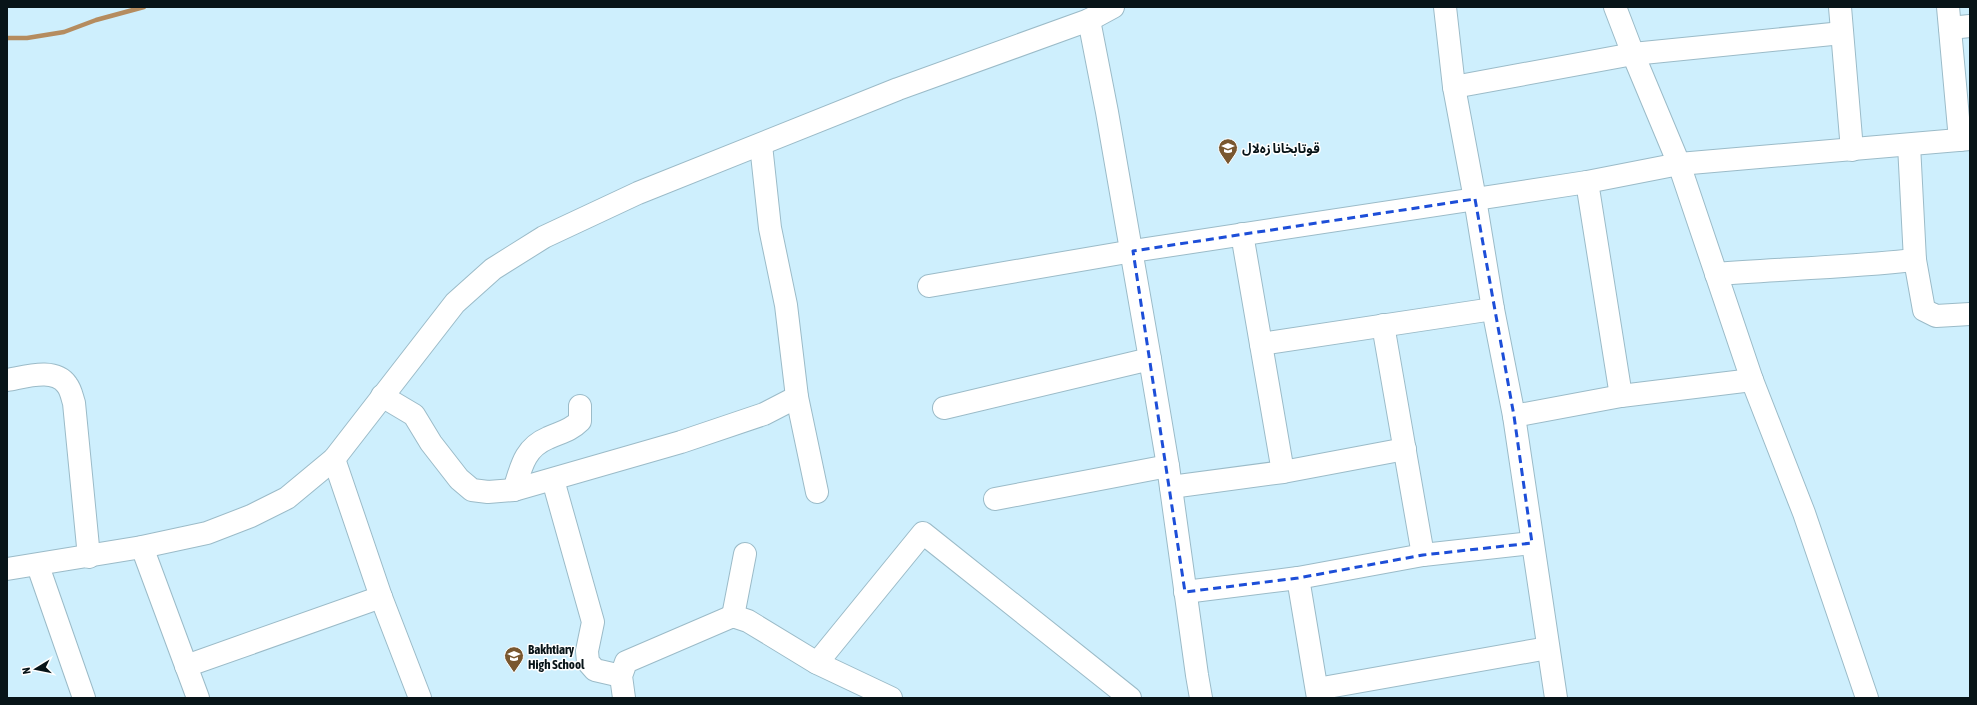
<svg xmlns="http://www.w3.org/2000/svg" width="1977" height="705" viewBox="0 0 1977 705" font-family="'Asap Condensed','Noto Sans Arabic',sans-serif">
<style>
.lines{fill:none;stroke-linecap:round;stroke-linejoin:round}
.stream{stroke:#b58c5f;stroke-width:4.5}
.minor-casing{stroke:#9bbbc8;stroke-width:24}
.major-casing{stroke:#9bbbc8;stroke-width:24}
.minor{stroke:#fff;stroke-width:22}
.major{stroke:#fff;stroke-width:22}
.marked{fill:none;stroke:#1d4ed8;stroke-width:3;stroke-dasharray:8 5;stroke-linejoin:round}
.labels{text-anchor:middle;stroke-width:3;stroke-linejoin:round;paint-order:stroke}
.poi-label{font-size:13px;font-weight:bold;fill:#081418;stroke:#fff;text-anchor:start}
</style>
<rect width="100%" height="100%" fill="#ceeffd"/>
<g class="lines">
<path class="stream" d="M7 38H27L64 32 96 20 144 7"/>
<defs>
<g id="minor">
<path d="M1445 7 1454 87 1475 199 1493 309 1514 416 1556 698"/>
<path d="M1615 7 1633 54 1679 164 1752 380 1804 513 1867 698"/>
<path d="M1840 7 1852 150"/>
<path d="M1948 7 1960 140"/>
<path d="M1089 20 1107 112 1150 359 1168 466 1197 675 1201 698"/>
<path d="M1950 28 1970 26"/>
<path d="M1454 87 1633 54 1842 33"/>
<path d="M761 145 770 228 786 305 797 397 817 492"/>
<path d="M1909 145 1915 260 1924 310 1936 316 1970 314"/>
<path d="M1587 182 1621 396"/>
<path d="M1242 234 1283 472"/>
<path d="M1716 274C1783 269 1849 267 1915 260"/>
<path d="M929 286 1133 251 1587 182 1679 164 1970 139"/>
<path d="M1383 325 1423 555"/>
<path d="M1261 344 1493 309"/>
<path d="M7 380C25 377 55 367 67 385 71 390 72 397 74 403L89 557"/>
<path d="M382 396 414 415 431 443 459 479 472 490 488 492 514 490 681 442 764 414 797 397"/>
<path d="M944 408 1150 359"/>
<path d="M1514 416 1621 396 1752 380"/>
<path d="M334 459 381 597 420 698"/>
<path d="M553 480 593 622 587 651 588 662 595 670 621 676"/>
<path d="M1171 487 1283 472 1405 449"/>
<path d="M514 490C521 468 524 448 548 438 561 432 570 431 580 421V406"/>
<path d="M995 499 1168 466"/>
<path d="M142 547 198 698"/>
<path d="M38 566 84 698"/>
<path d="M1298 578 1318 698"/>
<path d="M1185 592 1298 578 1423 555 1532 543"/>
<path d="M733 616 745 554"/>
<path d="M817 663 923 533 1130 698"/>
<path d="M186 666 381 597"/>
<path d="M1317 689 1548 648"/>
<path d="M624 698 621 676 626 662 733 616 748 621 817 663 891 698"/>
</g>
<path id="major" d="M7 569 142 547 207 533 251 516 287 498 334 459 455 303 493 269 544 237 638 193 898 89 1089 20 1113 7"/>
</defs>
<use href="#minor" class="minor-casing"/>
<use href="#major" class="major-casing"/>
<use href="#minor" class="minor"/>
<use href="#major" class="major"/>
</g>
<path class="marked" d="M1475 199 1514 416 1532 543 1423 555 1298 578 1185 592 1133 251Z"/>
<defs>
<symbol id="school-pin" viewBox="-11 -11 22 30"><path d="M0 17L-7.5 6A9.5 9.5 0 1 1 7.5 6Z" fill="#79572f" stroke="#fff"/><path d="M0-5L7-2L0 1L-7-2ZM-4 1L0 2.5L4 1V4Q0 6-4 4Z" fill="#fff"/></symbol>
</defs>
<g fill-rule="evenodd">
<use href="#school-pin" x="1217" y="137" width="22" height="30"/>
<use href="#school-pin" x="503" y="645" width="22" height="30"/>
</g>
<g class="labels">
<g class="poi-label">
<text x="1242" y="153">قوتابخانا زەلال</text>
<text x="528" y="654">Bakhtiary<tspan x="528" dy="15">High School</tspan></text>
</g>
</g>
<rect width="1977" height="705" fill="none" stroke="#081418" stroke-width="16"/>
<g transform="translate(36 669) rotate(260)" stroke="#ffffff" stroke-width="3" paint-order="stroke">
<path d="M0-3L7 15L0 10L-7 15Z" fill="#081418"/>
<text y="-6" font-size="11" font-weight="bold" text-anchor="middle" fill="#081418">N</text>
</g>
</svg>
